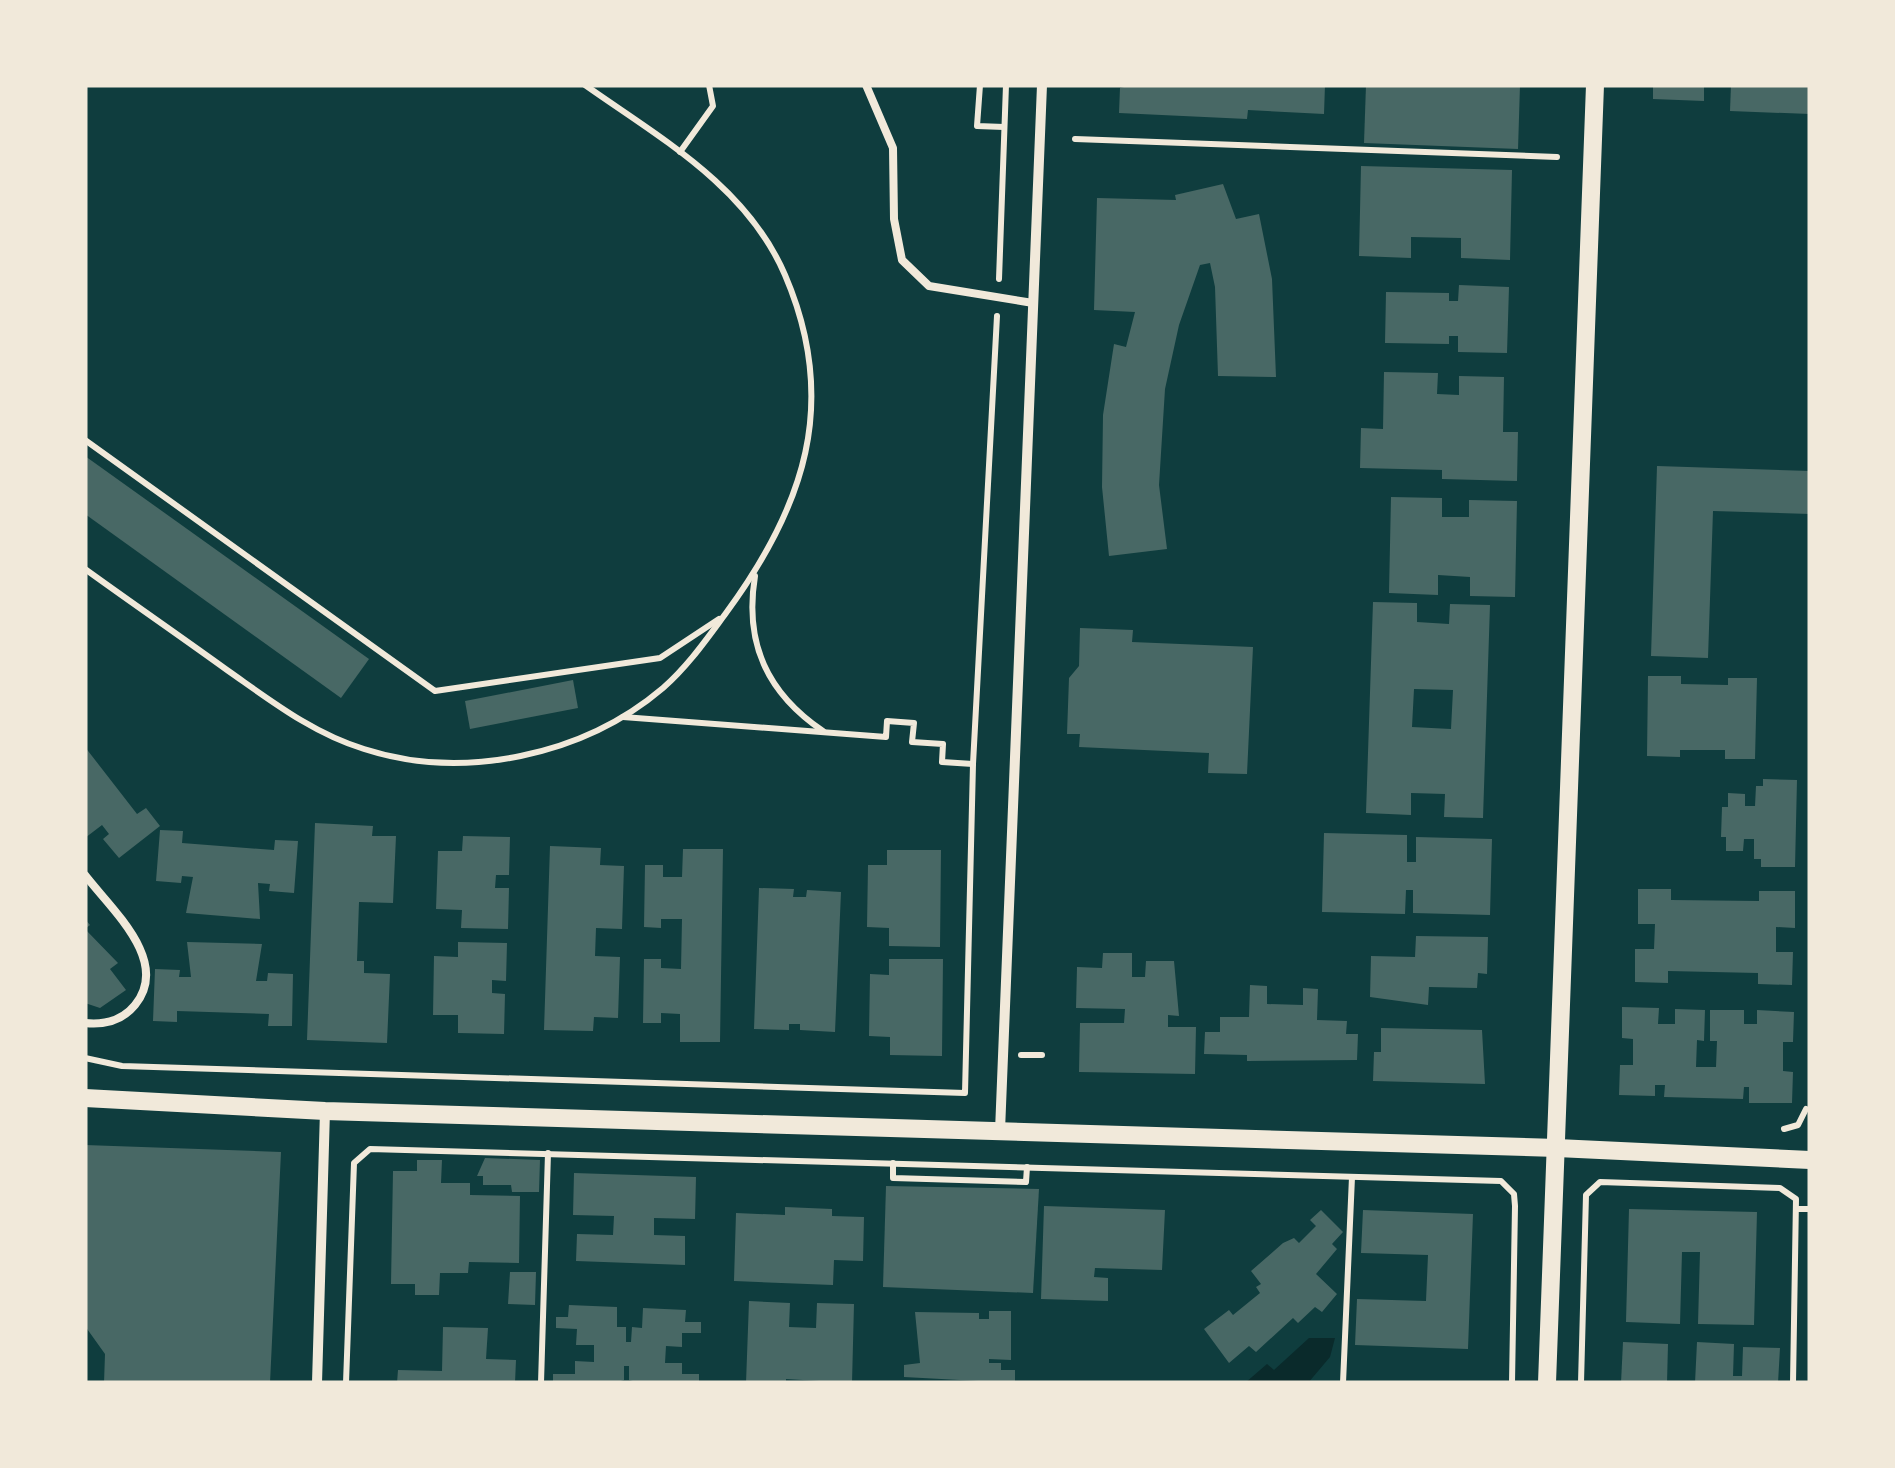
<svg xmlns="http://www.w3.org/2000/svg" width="1895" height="1468" viewBox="0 0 1895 1468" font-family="Quicksand,sans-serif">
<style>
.water{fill:#0a2a2b}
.building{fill:#486865;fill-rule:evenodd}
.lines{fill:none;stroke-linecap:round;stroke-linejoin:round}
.path{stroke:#f1e9da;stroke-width:6}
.service{stroke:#f1e9da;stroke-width:8}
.minor{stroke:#f1e9da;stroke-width:10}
.tertiary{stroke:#f1e9da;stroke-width:18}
</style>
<rect width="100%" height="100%" fill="#0f3d3e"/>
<path class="water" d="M1309 1338H1335L1330 1357 1308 1383H1245L1267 1364 1274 1370Z"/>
<g class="building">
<path d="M1132 85H1325L1324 114 1248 110 1247 119 1119 113 1120 88Z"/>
<path d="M1366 85H1520L1518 149 1364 143Z"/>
<path d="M1653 85H1704V101L1653 99Z"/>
<path d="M1731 85H1810V114L1730 111Z"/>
<path d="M1361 166 1512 170 1510 260 1461 258V238L1411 237V258L1359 256Z"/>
<path d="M1223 184 1236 219 1259 214 1272 279 1276 377 1218 376 1215 287 1210 263 1200 265 1179 325 1165 389 1159 485 1167 549 1109 556 1102 487 1103 415 1114 344 1126 347 1135 312 1094 310 1097 198 1176 200 1175 195Z"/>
<path d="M1459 285 1509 287 1507 353 1458 352V336H1449V344L1385 343 1386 292 1449 293V301H1458Z"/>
<path d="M1384 372 1438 373 1437 394 1459 395V376L1504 377 1503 432H1518L1517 481 1442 479V470L1360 468 1361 428 1383 429Z"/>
<path d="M85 456 369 659 341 698 85 514Z"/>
<path d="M1657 466 1810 471V514L1713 511 1708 658 1651 656Z"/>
<path d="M1391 497 1442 498V517H1469V500L1517 501 1515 597 1470 596V577L1438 575V595L1389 593Z"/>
<path d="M1373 602 1417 603V622L1449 624 1450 604 1490 605 1483 818 1444 817 1445 794 1411 793V815L1366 813ZM1414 689 1453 690 1451 729 1412 727Z"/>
<path d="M1080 628 1133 630 1132 642 1253 647 1247 774 1208 773 1209 753 1079 747 1080 734H1067L1069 678 1079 666Z"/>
<path d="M1648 676H1681V684L1728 685V678H1757L1755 759H1725V750H1680V757L1647 756Z"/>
<path d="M573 680 578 708 470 729 465 701Z"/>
<path d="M85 747 137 814 146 808 160 826 119 858 103 839 109 834 102 825 85 838Z"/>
<path d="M1763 779 1797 780 1795 867H1761V859H1754V839H1744L1743 851H1726V837H1721L1722 807H1728V793L1745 794V806H1755L1756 786H1763Z"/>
<path d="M315 823 373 826 372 836H396L393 903 359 902 357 961H364V973L390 974 387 1043 307 1040Z"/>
<path d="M160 830 183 831 182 843 274 850 275 840 298 841 294 893 269 891 270 884 258 883 260 919 186 913 193 877 182 876 181 883 156 881Z"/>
<path d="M1324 833 1407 835V862H1416V837L1492 839 1490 915 1413 913V890H1406L1405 914 1322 912Z"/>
<path d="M463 836 510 837 509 875H496L495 888H509L508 929 461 928 462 910 436 909 438 851H462Z"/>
<path d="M550 846 601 848 600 865 624 866 622 929 596 928 595 956 620 957 618 1018 594 1017 593 1031 544 1030Z"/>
<path d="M683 849H723L720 1042H680V1014L661 1013V1023H643L644 959H661V968L681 969 682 919H661V928L644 927 645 865H663V877H682Z"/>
<path d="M887 850H941L940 947 889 946V928L867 927 868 865H887Z"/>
<path d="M759 888 794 889 793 897H806L807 890 841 892 835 1032 800 1030V1024H789V1030L754 1029Z"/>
<path d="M1638 889H1671V900L1759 901V891H1795V928L1776 927V952H1793L1792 985 1758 984V973L1668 971V983L1635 982V949H1654L1655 924H1638Z"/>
<path d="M85 919 90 925 85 929 118 963 110 969 126 990 100 1008 85 1003Z"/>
<path d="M1416 936 1488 937 1487 974 1478 973 1477 988 1429 987 1428 1005 1370 997 1371 956 1415 957Z"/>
<path d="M187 942 262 944 256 981H267L268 973 293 974 292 1026H268L269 1014 177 1011V1022L153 1021 155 969 180 970 179 977H191Z"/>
<path d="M458 942 507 943 506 981 492 980V993L505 994 504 1034 458 1033V1015H433L434 956 458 957Z"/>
<path d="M1103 953H1132V977H1145L1146 961H1174L1179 1016 1168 1015V1027H1196L1195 1074 1079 1072 1080 1023H1124L1125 1009 1076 1008 1077 967 1102 968Z"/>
<path d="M889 959H943L942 1056 890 1055V1037L869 1036 870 974 889 975Z"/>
<path d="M1250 985 1267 986V1004L1303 1005V988L1318 989 1317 1020 1347 1021 1346 1034H1358L1357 1060 1247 1061V1055L1204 1054 1205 1032H1220V1017H1249Z"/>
<path d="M1622 1007 1659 1008 1658 1024H1675V1009L1705 1010 1704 1041 1697 1040 1696 1067H1716L1717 1041H1710V1010H1744V1024H1757V1010L1794 1012 1793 1042H1783V1071L1793 1072 1792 1103H1749V1087H1744L1743 1099 1664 1097 1665 1085H1655V1096L1619 1095 1620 1065H1633V1039L1622 1038Z"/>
<path d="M1381 1028 1482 1030 1485 1084 1373 1081 1374 1052H1381Z"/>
<path d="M85 1145 281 1152 270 1383H104L105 1354 85 1326Z"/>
<path d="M485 1158 540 1160 539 1192H512L511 1185H483V1176H477Z"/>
<path d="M417 1160H442L441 1183H470V1195L520 1196 519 1263 469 1262 468 1273H440L439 1295H415V1284H391L393 1171H417Z"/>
<path d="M574 1173 696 1177 695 1219 654 1218V1235L685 1236V1265L576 1261 577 1234 613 1235 614 1216 573 1215Z"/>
<path d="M886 1186 1039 1189 1033 1293 883 1287Z"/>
<path d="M1044 1206 1165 1210 1162 1270 1095 1268 1094 1277 1108 1278V1301L1041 1299Z"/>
<path d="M785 1207 832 1209V1216L864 1217 863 1261 834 1260 833 1285 734 1281 736 1213 785 1215Z"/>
<path d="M1629 1209 1757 1212 1754 1325 1698 1324 1700 1252H1682L1680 1324 1626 1322Z"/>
<path d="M1321 1210 1343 1232 1332 1244 1337 1249 1316 1274 1337 1294 1322 1312 1315 1307 1298 1323 1293 1318 1256 1352 1249 1346 1229 1363 1204 1329 1229 1310 1233 1315 1260 1293 1256 1287 1261 1284 1251 1271 1283 1243 1294 1238 1299 1243 1316 1226 1310 1220Z"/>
<path d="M1363 1210 1473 1214 1468 1349 1355 1345 1357 1299 1426 1301 1428 1255 1361 1253Z"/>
<path d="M510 1272H536L535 1305 508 1304Z"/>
<path d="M749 1301 790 1303 789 1327 816 1328 817 1303 854 1304 852 1383 786 1379V1383H746Z"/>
<path d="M569 1305 617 1307V1327H626V1342H631L632 1327 642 1328 643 1308 686 1310 685 1322H701V1333H682V1347L666 1346 665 1363H682V1374H699V1383H640L629 1380V1366H624V1380L614 1383H553V1374H575V1361L594 1362V1345H576L577 1329 556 1328V1317H568Z"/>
<path d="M989 1311H1011V1360L989 1359V1363H1001V1370H1015V1383L904 1377V1365L920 1363 915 1312 979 1313V1319H989Z"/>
<path d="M443 1327 488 1328 486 1359 516 1360 515 1383H397L398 1370 442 1371Z"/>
<path d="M1623 1342 1668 1344 1667 1383H1621Z"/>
<path d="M1697 1342 1734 1344 1733 1376H1742L1743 1347 1780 1348 1778 1383H1695Z"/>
</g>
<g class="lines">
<g class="path">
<path d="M980 85 977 126 1004 127"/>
<path d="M1075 139 1557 157"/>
<path d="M680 152 713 106 709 85"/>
<path d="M999 279 1006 85"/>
<path d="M85 440 435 691 660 658 719 619"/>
<path d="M85 569C132 603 180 636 227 670 270 700 312 733 364 749 463 781 583 756 663 688 688 666 706 640 726 613 804 507 840 403 785 275 747 186 660 138 585 85"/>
<path d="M755 576C744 643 767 693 823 731"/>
<path d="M623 717 886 737 887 721 914 723 912 742 943 744 942 762 973 764"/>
<path d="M1021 1055H1042"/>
<path d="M85 1058 122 1066 965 1093 973 764 997 316"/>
<path d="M1784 1129 1798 1125 1806 1109"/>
<path d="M893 1163V1178L1026 1182 1027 1167"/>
<path d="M1798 1209H1810"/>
<path d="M346 1383 354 1163 370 1149 1501 1181 1514 1194 1515 1206 1512 1383"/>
<path d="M541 1383 548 1153"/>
<path d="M1343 1383 1352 1177"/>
<path d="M1581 1383 1586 1195 1600 1182 1780 1188 1796 1199 1793 1383"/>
</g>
<g class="service">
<path d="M866 85 893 148 894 219 902 260 929 286 1033 303"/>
<path d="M85 875C111 909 171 961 135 1005 122 1021 104 1025 85 1023"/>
</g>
<g class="minor">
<path d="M1000 1131 1042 85"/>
<path d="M317 1383 325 1111"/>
</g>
<g class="tertiary">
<path d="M85 1098 325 1111 1557 1148 1810 1160"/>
<path d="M1547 1383 1595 85"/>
</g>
</g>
<rect width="1895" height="1468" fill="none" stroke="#f1e9da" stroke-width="175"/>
</svg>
